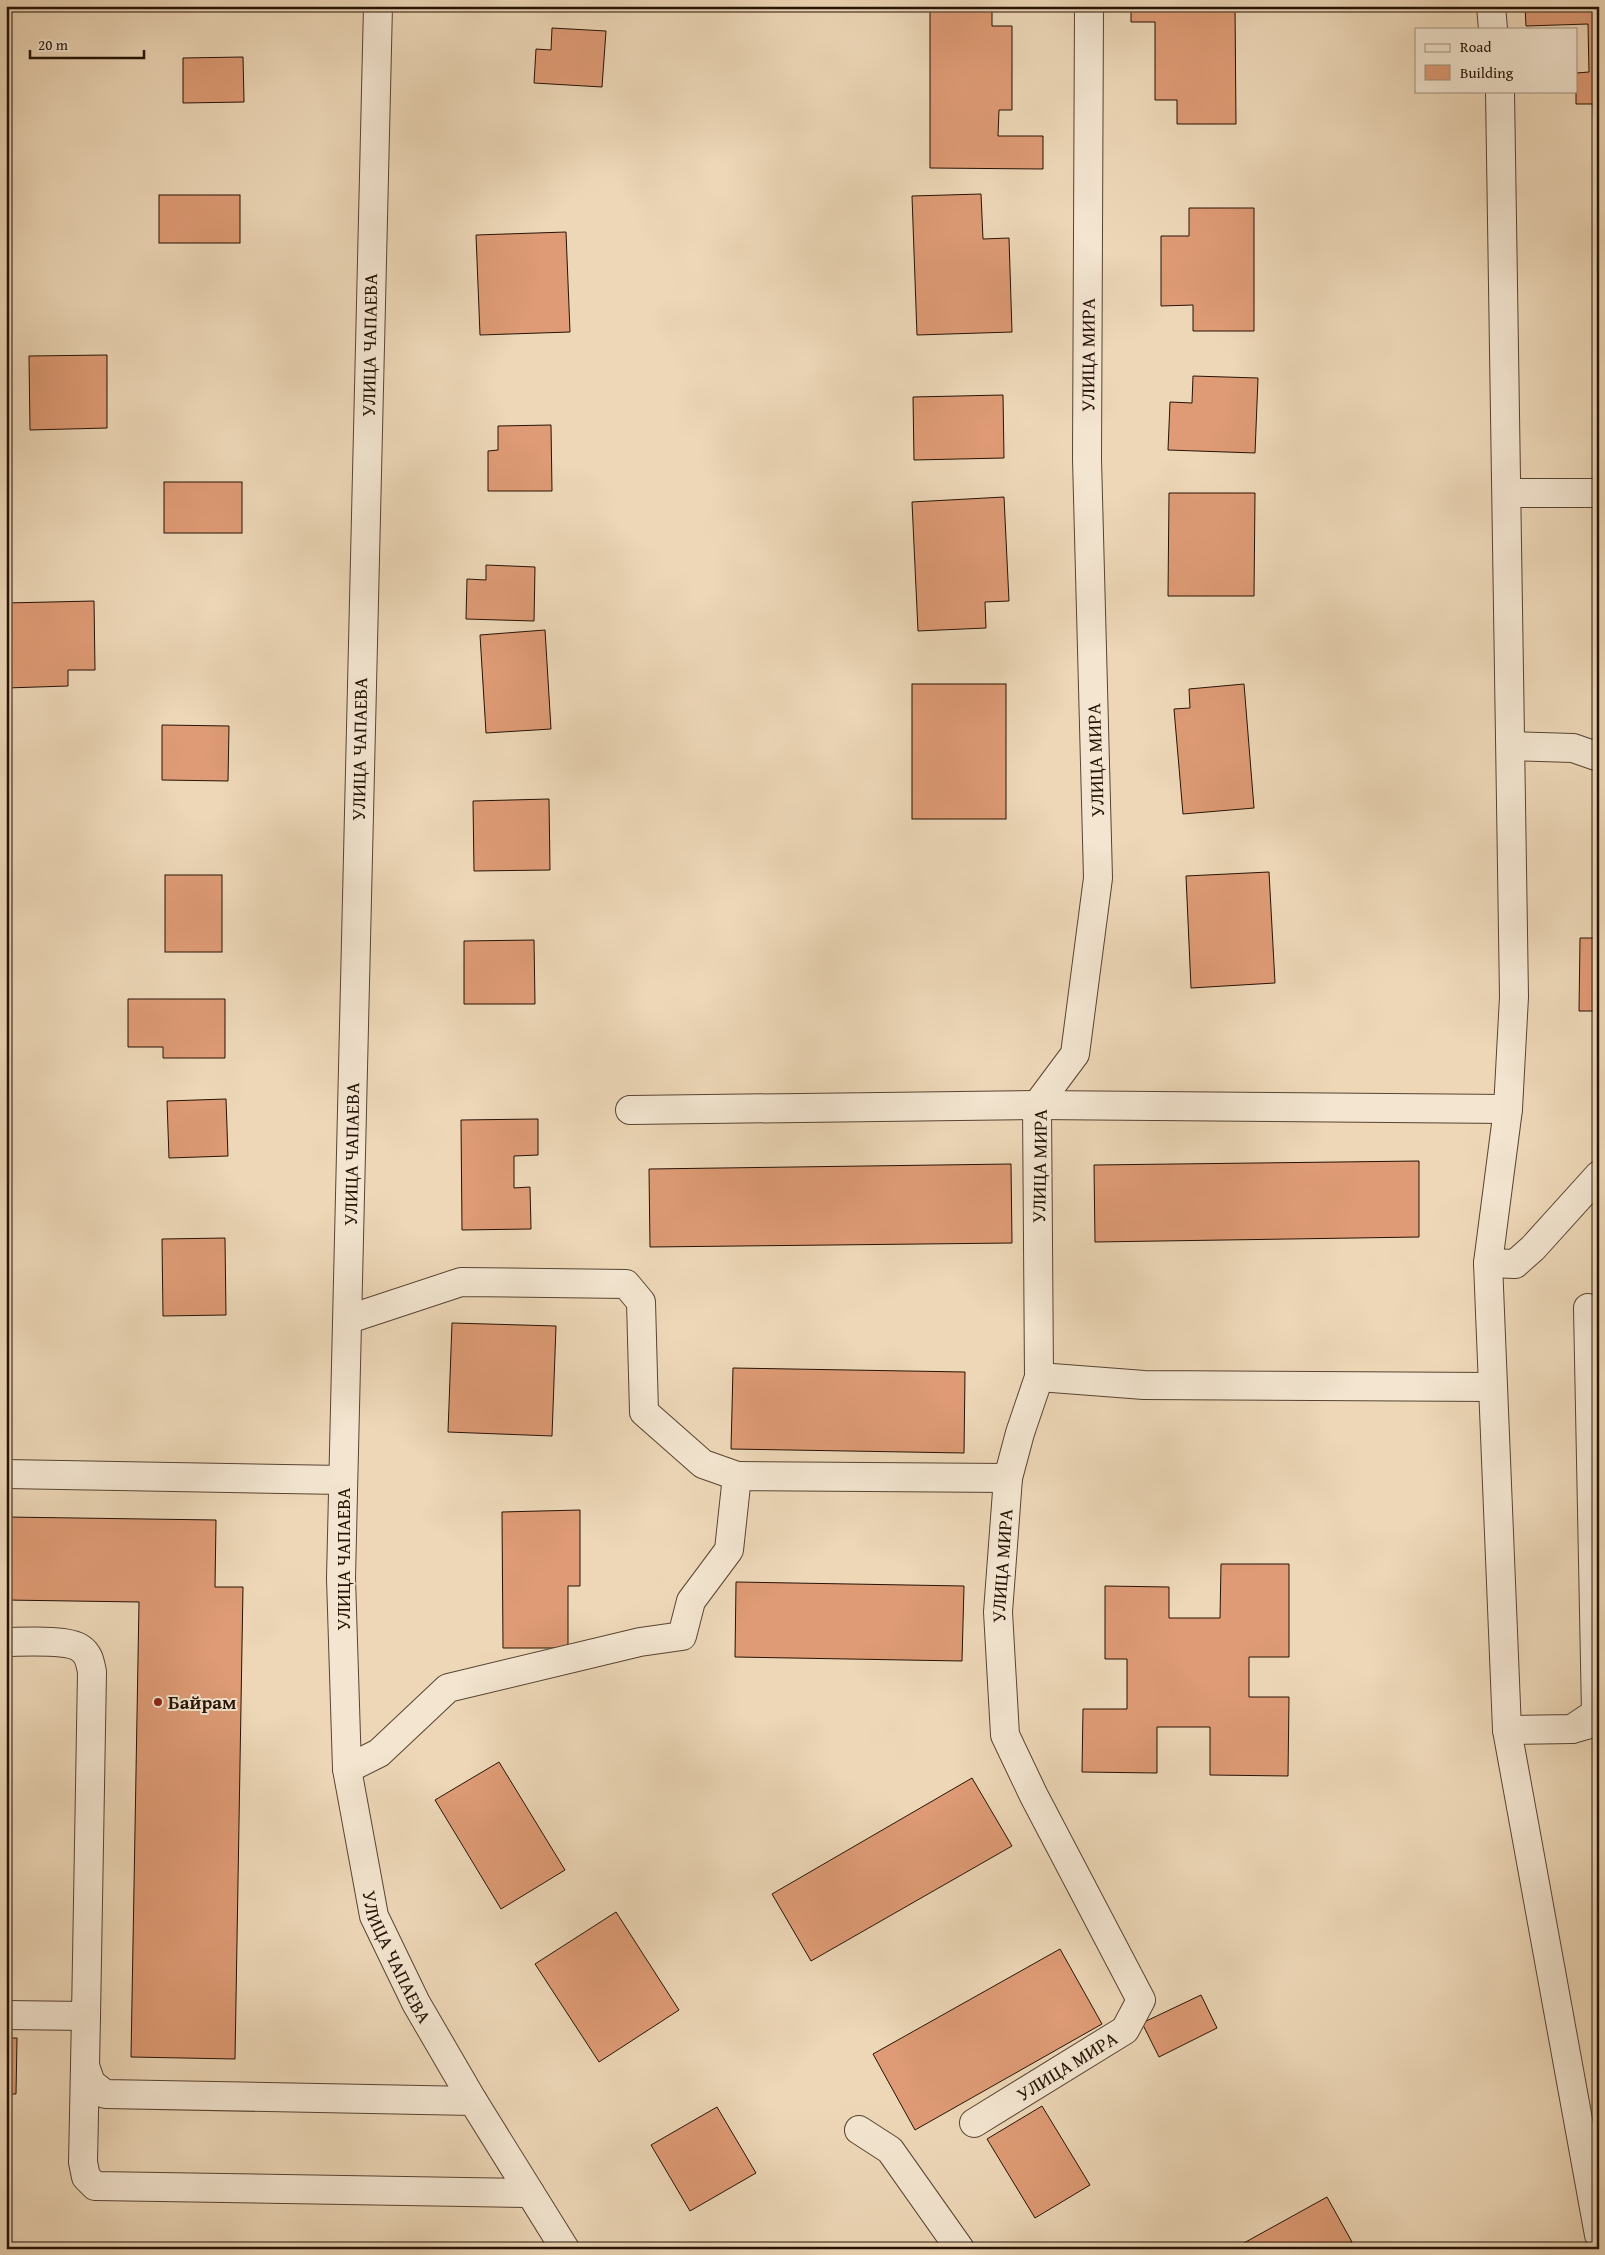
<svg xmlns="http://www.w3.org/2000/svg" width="1605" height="2255" viewBox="0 0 1605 2255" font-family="'Gentium Book Plus',serif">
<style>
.building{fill:#de9b75;stroke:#261305}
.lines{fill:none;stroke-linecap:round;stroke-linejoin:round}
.minor-casing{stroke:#584432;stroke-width:30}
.minor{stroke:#f3e5d0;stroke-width:28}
.poi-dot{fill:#8f2418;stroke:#f3e5d0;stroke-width:2}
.labels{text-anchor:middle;stroke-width:4;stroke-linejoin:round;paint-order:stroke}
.street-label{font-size:19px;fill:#261305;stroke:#f3e5d0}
.poi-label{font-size:19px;font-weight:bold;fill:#261305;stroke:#f3e5d0;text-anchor:start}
</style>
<rect width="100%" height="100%" fill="#edd7b7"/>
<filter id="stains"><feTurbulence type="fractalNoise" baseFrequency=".004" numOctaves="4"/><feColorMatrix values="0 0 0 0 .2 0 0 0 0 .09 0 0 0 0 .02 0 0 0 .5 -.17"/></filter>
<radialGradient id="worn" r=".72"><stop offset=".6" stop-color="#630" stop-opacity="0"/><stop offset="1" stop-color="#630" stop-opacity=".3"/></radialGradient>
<g class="building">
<path d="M930 6H992V26H1012V110H999L998 136H1043V169L930 168Z"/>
<path d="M1131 6H1235L1236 124H1177V100H1155V22H1131Z"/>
<path d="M1525 6H1599V186L1595 187 1593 104H1576V73L1589 72 1588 24 1526 26Z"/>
<path d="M552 28 606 31 602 87 534 83 536 49 551 50Z"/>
<path d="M243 57 244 102 183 103V58Z"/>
<path d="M981 194 983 239 1009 238 1012 332 917 335 912 196Z"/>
<rect x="159" y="195" width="81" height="48"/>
<path d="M1189 208H1254V331H1193V305L1161 306V236H1189Z"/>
<path d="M566 232 570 332 480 335 476 235Z"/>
<path d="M107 355V428L30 430 29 356Z"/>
<path d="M1193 376 1258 378 1255 453 1168 450 1170 402 1192 403Z"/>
<path d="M1003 395 1004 458 914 460 913 397Z"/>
<path d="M551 425 552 491H488V451L498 450V426Z"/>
<rect x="164" y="482" width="78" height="51"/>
<path d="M1169 493H1255L1254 596H1168Z"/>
<path d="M1004 497 1009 601 985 602 986 628 918 631 912 502Z"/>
<path d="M486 565 535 567 534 621 466 619 467 579 486 580Z"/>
<path d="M94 601 95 670H68V686L6 688V603Z"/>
<path d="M545 630 551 729 486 733 480 635Z"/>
<rect x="912" y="684" width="94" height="135"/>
<path d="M1244 684 1254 808 1183 814 1174 709 1190 708 1189 689Z"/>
<path d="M162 725 229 726 228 781 162 780Z"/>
<path d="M549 799 550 870 474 871 473 801Z"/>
<path d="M1269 872 1275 983 1191 988 1186 876Z"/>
<rect x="165" y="875" width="57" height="77"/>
<path d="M1580 938H1599V1011H1579Z"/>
<path d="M534 940 535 1004H464V941Z"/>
<path d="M128 999H225V1058H163V1047H128Z"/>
<path d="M226 1099 228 1156 169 1158 167 1101Z"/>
<path d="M538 1119V1155L514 1156V1188L530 1187 531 1229 462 1230 461 1120Z"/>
<path d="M1419 1161V1237L1095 1242 1094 1165Z"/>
<path d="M1011 1164 1012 1243 650 1247 649 1169Z"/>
<path d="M225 1238 226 1315 163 1316 162 1239Z"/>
<path d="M452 1323 556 1326 552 1436 448 1432Z"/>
<path d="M733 1368 965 1372 964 1453 731 1449Z"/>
<path d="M580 1510V1586H568V1648H503L502 1512Z"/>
<path d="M6 1517 216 1520 215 1587H243L235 2059 131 2057 139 1602 6 1600Z"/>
<path d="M1221 1564H1289V1657H1249V1697H1289L1288 1776 1210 1775V1727H1157V1773L1082 1772 1083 1709H1127V1659H1105V1586L1169 1587V1618H1220Z"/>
<path d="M736 1582 964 1586 962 1661 735 1657Z"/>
<path d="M499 1762 565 1870 501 1909 435 1800Z"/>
<path d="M972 1778 1012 1846 811 1961 772 1894Z"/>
<path d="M616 1912 679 2010 599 2062 535 1964Z"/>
<path d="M1060 1949 1102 2024 915 2130 873 2054Z"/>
<path d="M1201 1995 1217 2028 1159 2057 1142 2023Z"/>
<path d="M6 2038H17L16 2094H6Z"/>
<path d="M1042 2106 1090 2185 1035 2218 987 2139Z"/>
<path d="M717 2107 756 2173 690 2211 651 2145Z"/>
<path d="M1327 2197 1352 2242 1339 2249H1233Z"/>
<path d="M791 2244 794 2249H783Z"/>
</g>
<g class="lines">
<defs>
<g id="minor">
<path id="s1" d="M378 6 341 1578 347 1769 374 1916 416 2003 473 2101 565 2249"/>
<path d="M1491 6 1493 29"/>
<path d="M1500 91 1514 997 1508 1109 1488 1263 1507 1730 1599 2235"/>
<path d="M1507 493H1599"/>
<path d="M1511 746 1573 748 1599 757"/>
<path d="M630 1110 1037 1105 1508 1109"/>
<path d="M1488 1263 1515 1264 1533 1248 1599 1175"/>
<path d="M349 1319 461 1282 626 1284 641 1302 644 1412 703 1464 737 1476"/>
<path d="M1039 1377 1144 1385 1493 1387"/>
<path d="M6 1474 343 1480"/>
<path d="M6 1642C23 1642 67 1639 80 1648 89 1654 90 1662 92 1672L86 2016 6 2015"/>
<path d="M1572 1729 1596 1713 1588 1308"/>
<path d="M1507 1730 1572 1729 1590 1724"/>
<path d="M347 1769 379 1753 448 1688 640 1642 682 1636 691 1601 729 1550 737 1476 1008 1478"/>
<path d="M86 2016 85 2066 91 2083 105 2094 473 2101"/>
<path d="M85 2066 83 2162 86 2177 95 2186 530 2193"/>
<path id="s2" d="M974 2123 1125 2030 1141 2000 1034 1796 1005 1735 998 1612 1008 1478 1020 1433 1039 1377 1037 1105 1075 1054 1098 878 1087 459 1089 6"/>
<path d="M859 2130 890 2150 960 2249"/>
</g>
</defs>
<use href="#minor" class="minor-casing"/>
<use href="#minor" class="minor"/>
</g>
<circle class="poi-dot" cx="158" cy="1702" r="5"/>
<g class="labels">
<g class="street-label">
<text transform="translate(369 345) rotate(-89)" y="7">УЛИЦА ЧАПАЕВА</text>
<text dy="7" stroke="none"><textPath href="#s2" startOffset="1909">УЛИЦА МИРА</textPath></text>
<text transform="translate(359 749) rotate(-89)" y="7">УЛИЦА ЧАПАЕВА</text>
<text transform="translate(1095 760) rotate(-92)" y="7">УЛИЦА МИРА</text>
<text transform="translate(351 1154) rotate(-89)" y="7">УЛИЦА ЧАПАЕВА</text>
<text transform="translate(1039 1166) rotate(-89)" y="7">УЛИЦА МИРА</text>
<text transform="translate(343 1559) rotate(-90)" y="7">УЛИЦА ЧАПАЕВА</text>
<text dy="7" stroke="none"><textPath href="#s2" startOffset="679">УЛИЦА МИРА</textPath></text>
<text dy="7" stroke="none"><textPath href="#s1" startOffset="1959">УЛИЦА ЧАПАЕВА</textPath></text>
<text dy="7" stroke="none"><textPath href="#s2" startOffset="109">УЛИЦА МИРА</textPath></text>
</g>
<g class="poi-label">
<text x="168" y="1709">Байрам</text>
</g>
</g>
<rect width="1605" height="2255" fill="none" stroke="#edd7b7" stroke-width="25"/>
<rect x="8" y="8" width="1590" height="2240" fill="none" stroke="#261305" stroke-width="2.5"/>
<rect x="12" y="12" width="1580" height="2230" fill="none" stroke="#261305"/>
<rect x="1415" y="28" width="162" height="65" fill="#f3e5d0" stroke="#a1917f"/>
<rect x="1425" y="44" width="25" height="8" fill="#f3e5d0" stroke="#a1917f"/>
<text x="1460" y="52" font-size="15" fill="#261305">Road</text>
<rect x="1425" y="65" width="25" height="15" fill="#de9b75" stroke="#a1917f"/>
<text x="1460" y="78" font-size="15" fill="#261305">Building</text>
<path d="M30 50v8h114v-8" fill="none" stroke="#261305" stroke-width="2.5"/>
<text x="38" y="50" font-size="15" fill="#261305" stroke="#f3e5d0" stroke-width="4" paint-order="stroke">20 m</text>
<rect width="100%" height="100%" filter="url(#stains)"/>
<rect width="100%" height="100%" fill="url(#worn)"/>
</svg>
